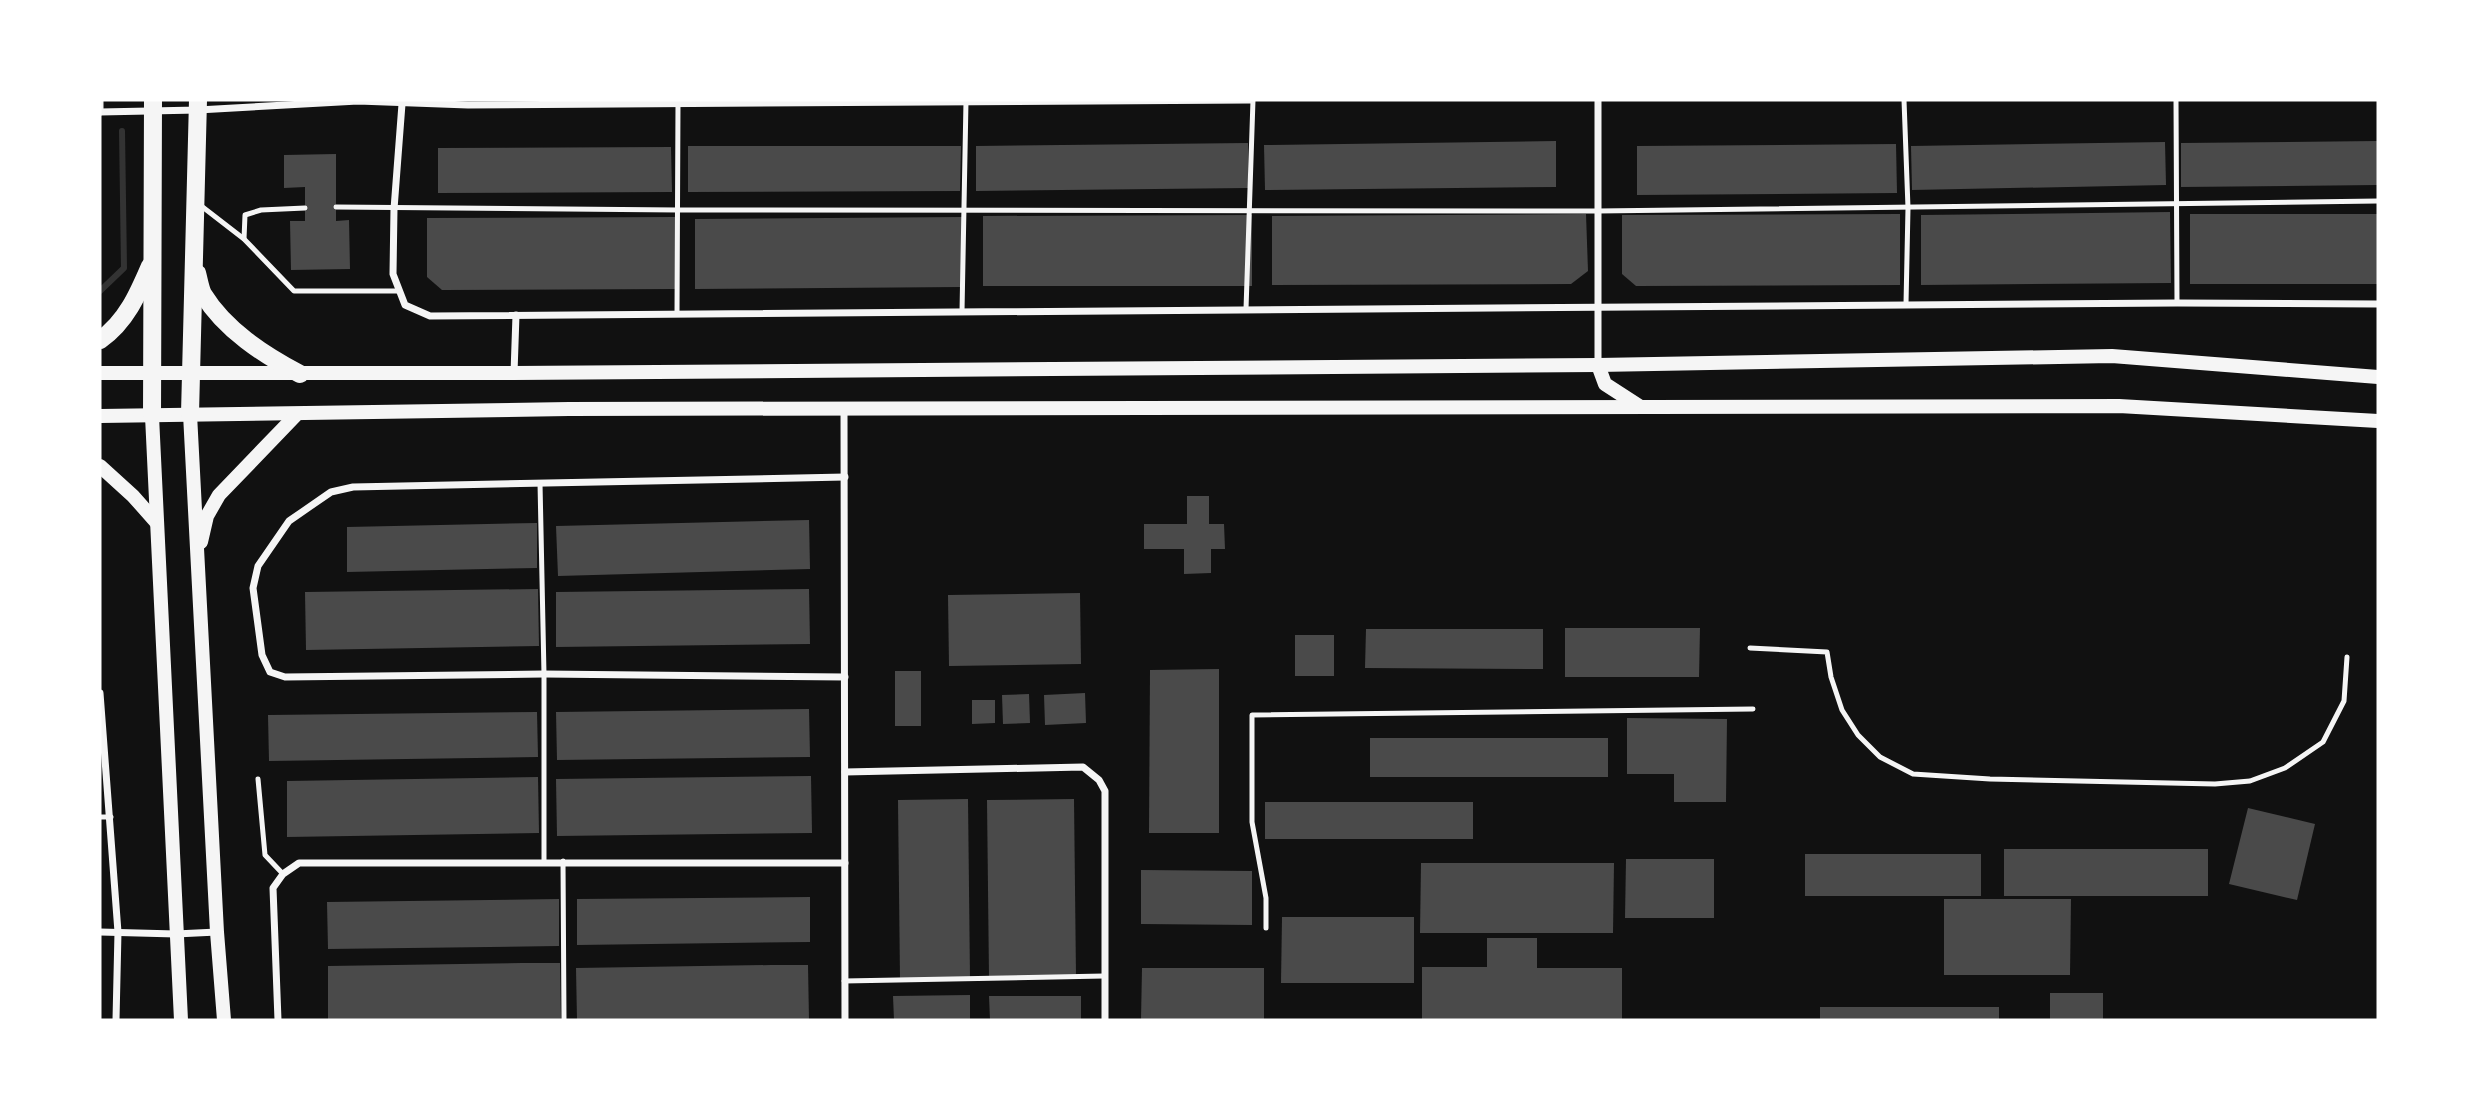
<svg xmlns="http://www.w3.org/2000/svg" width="2478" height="1120" viewBox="0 0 2478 1120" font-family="Roboto,sans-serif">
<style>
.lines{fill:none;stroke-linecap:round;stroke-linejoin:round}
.stream{stroke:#333;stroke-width:6}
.building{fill:#4a4a4a}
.service{stroke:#f5f5f5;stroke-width:5}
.minor{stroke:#f5f5f5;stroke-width:7}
.secondary{stroke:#f5f5f5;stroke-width:14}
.primary{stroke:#f5f5f5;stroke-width:18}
</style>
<rect width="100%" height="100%" fill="#111"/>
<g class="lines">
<path class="stream" d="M100 291 124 268 122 131"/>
</g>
<g class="building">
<path d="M1556 141V187L1265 190 1264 145Z"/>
<path d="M2378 141V185L2181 187V143Z"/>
<path d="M2165 142 2166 185 1912 190 1911 146Z"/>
<path d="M1248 143V188L976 191V146Z"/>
<path d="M1896 144 1897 193 1637 195V146Z"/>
<path d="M688 146H961L960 191 688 192Z"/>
<path d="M671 147 672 192 438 193V148Z"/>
<path d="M336 154V221L349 220 350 269 291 270 290 221H305V187L284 188V155Z"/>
<path d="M2170 212 2171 283 1921 285V215Z"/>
<path d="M1586 214 1588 271 1571 284 1272 285V216Z"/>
<path d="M1900 214V285L1636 286 1622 274V215Z"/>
<rect x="2190" y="214" width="188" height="70"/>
<path d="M1252 215V286H983V216Z"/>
<path d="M675 217V289L442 290 427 277V218Z"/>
<path d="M962 217V287L695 289V219Z"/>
<path d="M1187 496H1209V524H1224L1225 549H1211V573L1184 574V549H1144V524H1187Z"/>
<path d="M809 520 810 569 558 576 556 526Z"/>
<path d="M537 523V568L347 572V527Z"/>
<path d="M538 589 539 646 306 650 305 592Z"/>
<path d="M809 589 810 644 556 647V592Z"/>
<path d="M1080 593 1081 664 949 666 948 595Z"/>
<path d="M1565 628H1700L1699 677H1565Z"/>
<path d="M1366 629H1543V669L1365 668Z"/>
<rect x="1295" y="635" width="39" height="41"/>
<path d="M1219 669V833H1149L1150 670Z"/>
<rect x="895" y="671" width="26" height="55"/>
<path d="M1085 693 1086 723 1045 725 1044 695Z"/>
<path d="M1029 694 1030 723 1003 724 1002 695Z"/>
<path d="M972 700H995V723L972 724Z"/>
<path d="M809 709 810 757 557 760 556 712Z"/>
<path d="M537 712 538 757 269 761 268 715Z"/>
<path d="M1627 718 1727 719 1726 802H1674V774H1627Z"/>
<rect x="1370" y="738" width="238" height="39"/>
<path d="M811 776 812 833 557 836 556 779Z"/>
<path d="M538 777 539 833 287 837V781Z"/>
<path d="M968 799 970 979 900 980 898 800Z"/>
<path d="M1074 799 1076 977 989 978 987 800Z"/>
<rect x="1265" y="802" width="208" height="37"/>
<path d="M2248 808 2315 824 2297 900 2229 884Z"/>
<rect x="2004" y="849" width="204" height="47"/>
<rect x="1805" y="854" width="176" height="42"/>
<path d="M1626 859H1714V918H1625Z"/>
<path d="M1421 863H1614L1613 933H1420Z"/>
<path d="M1141 870 1252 871V925L1141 924Z"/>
<path d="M810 897V942L577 945V899Z"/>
<path d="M559 899V946L328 949 327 902Z"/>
<path d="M1944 899H2071L2070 975H1944Z"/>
<path d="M1282 917H1414V983H1281Z"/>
<path d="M1487 938H1537V968H1622V1020L1422 1019V967H1487Z"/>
<path d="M522 963H560L561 1020H328V966Z"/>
<path d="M771 965H808L809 1020H577L576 968Z"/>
<path d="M1142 968H1264V1020H1141Z"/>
<rect x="2050" y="993" width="53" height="27"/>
<path d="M970 995V1020H894L893 996Z"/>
<path d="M989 996H1081V1020H990Z"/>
<rect x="1820" y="1007" width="179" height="13"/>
</g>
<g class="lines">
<g class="service">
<path d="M1904 100 1908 208 1906 304"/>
<path d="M2176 100 2177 303"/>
<path d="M200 205 244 239 294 291H399"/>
<path d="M336 207 678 210 1598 211 2378 201"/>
<path d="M244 239 245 215 261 210 305 208"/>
<path d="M1246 309 1253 100"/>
<path d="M962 312 966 101"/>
<path d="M677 314 678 103"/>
<path d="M540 483 544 674V862"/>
<path d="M1750 648 1827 652 1831 677 1842 710 1858 735 1880 757 1913 774 1990 779 2215 784 2250 781 2285 768 2323 742 2344 701 2347 657"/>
<path d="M258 779 265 855 283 874"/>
<path d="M100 817H111"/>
<path d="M563 861 564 1020"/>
<path d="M1266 928V898L1252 822V715L1753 709"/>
<path d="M844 981 1104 976"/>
</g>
<g class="minor">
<path d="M100 100V112"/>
<path d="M1598 100V364"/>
<path d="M402 104 394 209 393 274 405 305 430 316 2177 303 2378 304"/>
<path d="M100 112 198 110 358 101 468 105 1251 100"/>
<path d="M514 373 516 315"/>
<path d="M844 408 845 1020"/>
<path d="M845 477 353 487 331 492 289 521 258 566 253 588 262 655 270 672 285 677 544 674 845 677"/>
<path d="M100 693 118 932 116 1020"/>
<path d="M845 772 1083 767 1099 780 1105 791V1020"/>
<path d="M100 932 176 934 217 932"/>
<path d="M278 1020 273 888 283 874 299 863H845"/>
</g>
<g class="secondary">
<path d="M1598 365 1605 384 1639 406"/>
<path d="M100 373H514L1598 365 2112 356 2378 377"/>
<path d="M190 414 217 932 224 1020"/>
<path d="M100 416 569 409 2119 406 2378 421"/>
<path d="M152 416 181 1020"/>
<path d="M100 466 133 496 157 523"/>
<path d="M201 542 207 516 219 495 297 414"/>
</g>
<g class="primary">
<path d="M197 273C199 280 200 288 203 294 225 330 264 355 300 374"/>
<path d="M100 340C126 322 138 294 150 266"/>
<path d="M190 414 198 100"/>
<path d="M152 416 153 100"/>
</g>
</g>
<rect width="2478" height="1120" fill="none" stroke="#ffffff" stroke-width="203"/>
</svg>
